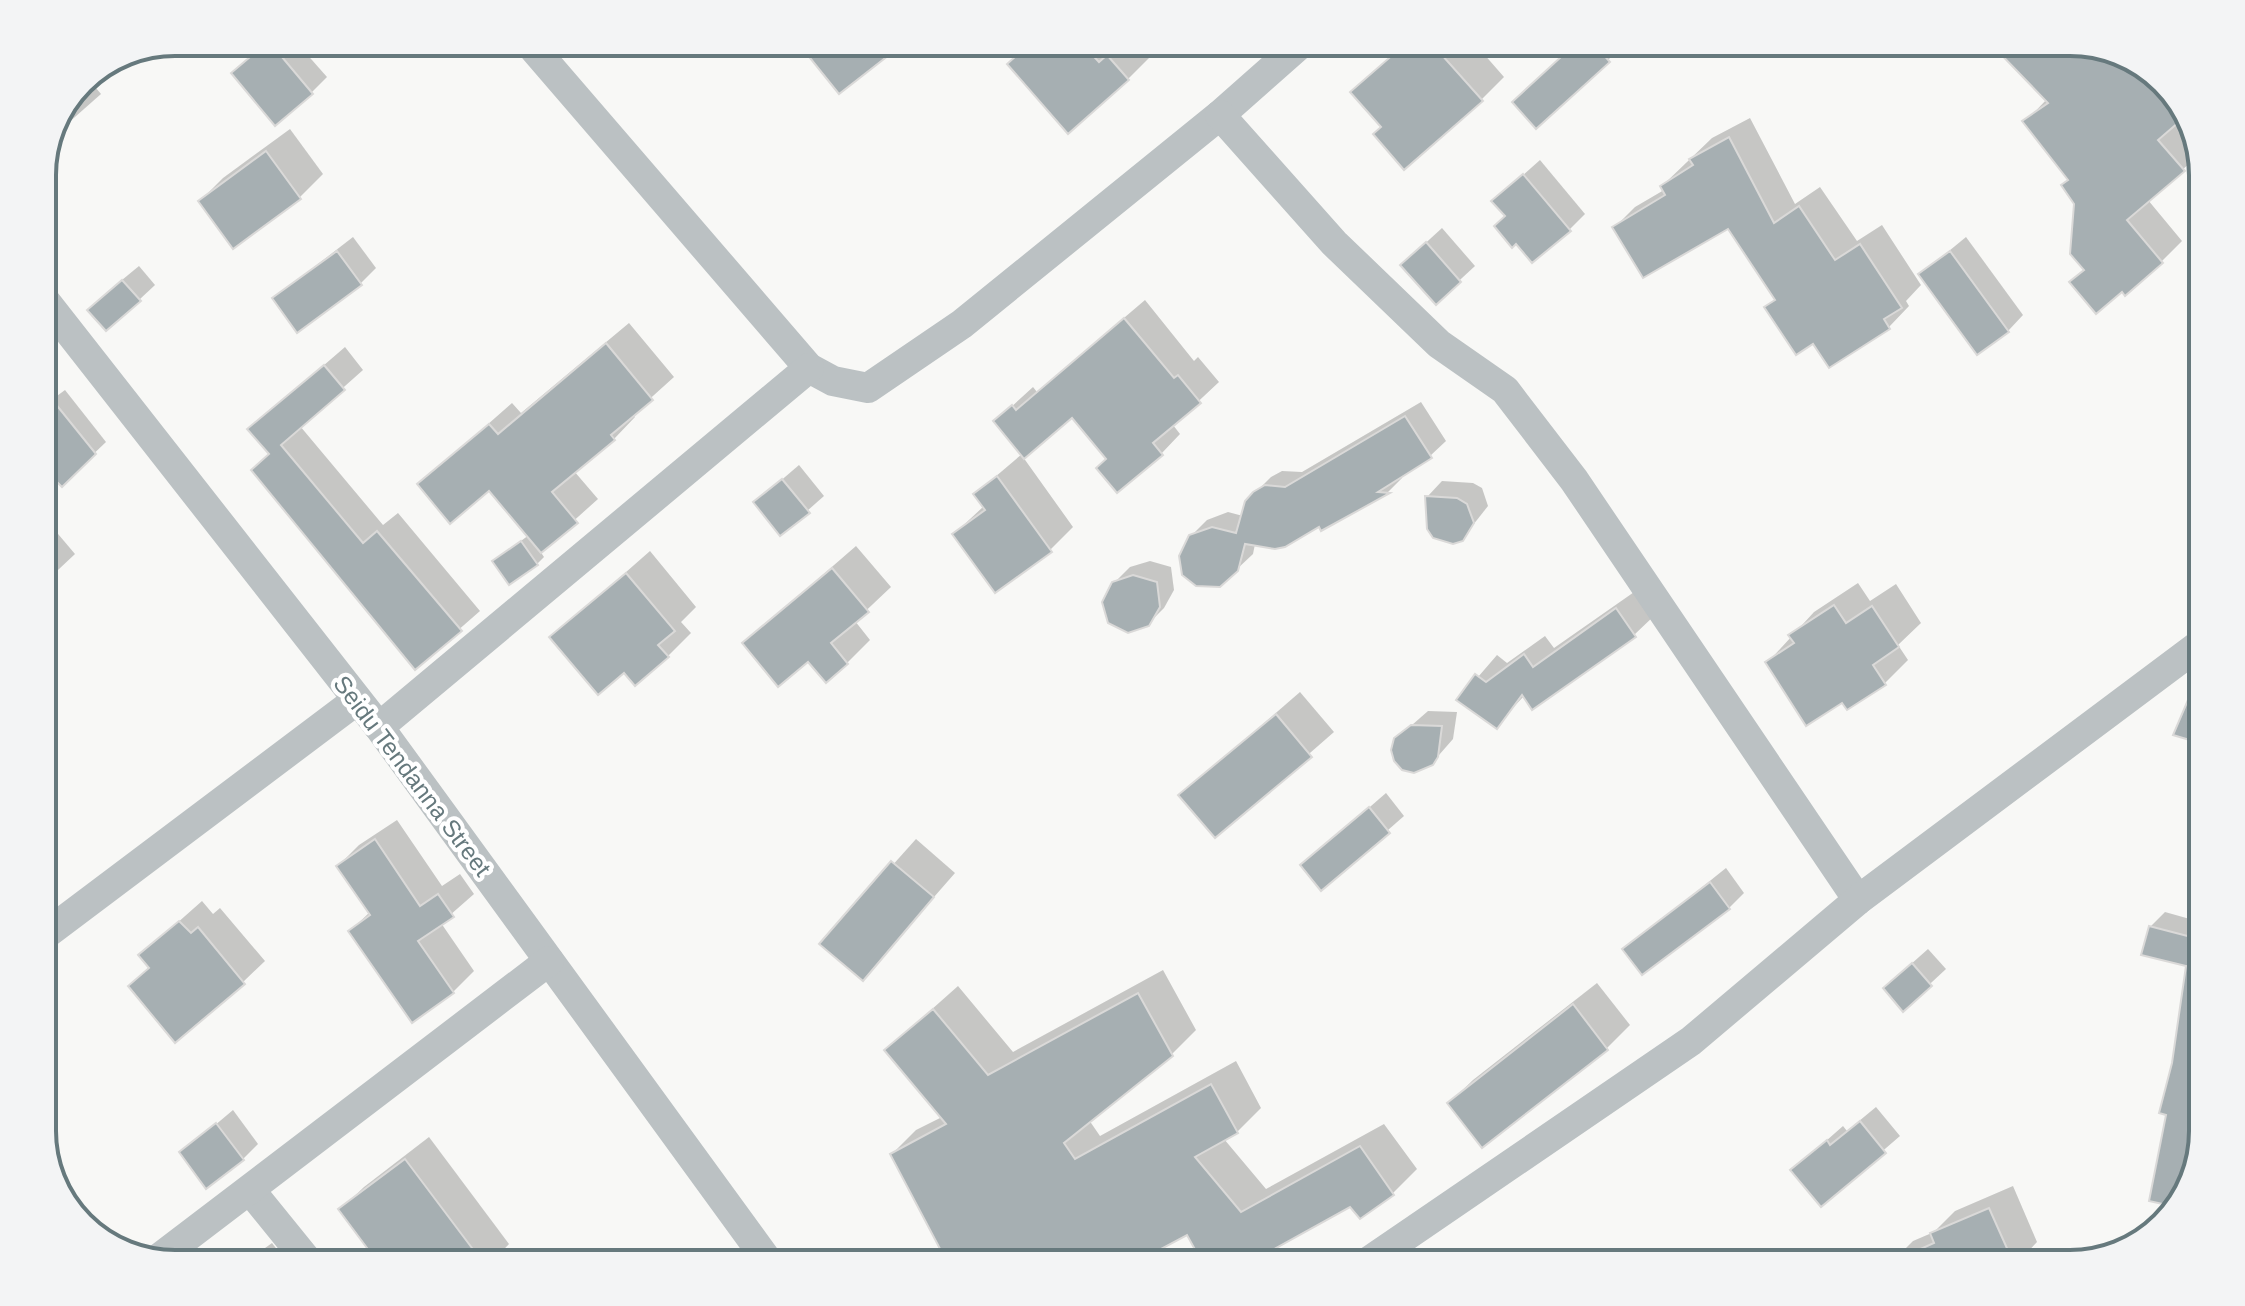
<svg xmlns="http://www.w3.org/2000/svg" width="2245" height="1306" viewBox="0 0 2245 1306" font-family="Arial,sans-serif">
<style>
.shadow{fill:#0003}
.building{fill:#a6afb2;stroke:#dad9d8;stroke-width:2}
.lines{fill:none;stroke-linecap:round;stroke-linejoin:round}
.minor{stroke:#bbc1c3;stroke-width:30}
.labels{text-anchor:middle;stroke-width:8;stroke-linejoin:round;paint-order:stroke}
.street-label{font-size:24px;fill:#66797d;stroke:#fff}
.rim{fill:none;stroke:#66797d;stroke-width:4}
</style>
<rect width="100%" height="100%" fill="#f8f8f6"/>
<g class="shadow">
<path d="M2070 42 2136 60 2185 108 2186 113 2179 119 2193 135 2199 155 2148 200 2182 241 2161 262 2122 289 2072 282 2086 268 2070 179 2025 122 2047 99Z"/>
<path d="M1404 45H1476L1504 77 1481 100 1383 127 1353 92Z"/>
<path d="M1575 45H1623L1608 60 1530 87Z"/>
<path d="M1027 47H1143L1151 56 1128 79Z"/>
<path d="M257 51H304L327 77 311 93Z"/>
<path d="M87 77 101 94 58 132 81 81Z"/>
<path d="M1750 118 1795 204 1820 187 1857 241 1882 225 1921 285 1906 301 1909 306 1889 327 1814 341 1767 307 1776 298 1729 226 1614 228 1635 207 1664 190 1662 186 1712 138Z"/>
<path d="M290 129 323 174 300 197 234 246 200 201 223 178Z"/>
<path d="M1540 160 1585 214 1570 229 1507 216 1494 201Z"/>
<path d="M1442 228 1475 266 1436 302 1418 250Z"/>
<path d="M353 237 376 268 360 284 274 298Z"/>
<path d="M1966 237 2023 315 2008 331 1921 274Z"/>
<path d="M139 266 155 285 139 300 105 294Z"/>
<path d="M1145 300 1194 361 1198 357 1219 382 1173 425 1180 434 1161 454 1109 459 1072 415 1023 457 1073 527 1050 550 954 534 984 506 975 494 1022 454 996 421 1033 387 1037 392Z"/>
<path d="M629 323 674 377 633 414 635 417 614 439 574 471 598 499 540 551 544 557 537 564 494 561 529 535 489 488 420 484 512 403 521 413Z"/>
<path d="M345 347 363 370 300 426 383 525 398 513 480 611 416 667 270 453 250 429Z"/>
<path d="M65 390 106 442 62 484 42 407Z"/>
<path d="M1421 402 1446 441 1430 456 1397 478H1402L1388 492 1322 528 1320 524 1255 544 1253 554 1236 570 1191 536 1207 520 1228 512 1243 516 1255 493 1271 477 1282 471 1302 472Z"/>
<path d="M799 465 824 496 781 534 756 502Z"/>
<path d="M1442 481 1473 483 1482 488 1488 506 1462 539 1443 541 1429 528 1427 497Z"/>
<path d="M42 515 75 554 42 585Z"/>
<path d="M856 546 891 587 855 621 870 640 847 663 809 659 744 643Z"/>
<path d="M650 551 696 607 681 622 691 633 668 656 552 637Z"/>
<path d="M1150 561 1171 567 1174 590 1164 608 1148 624 1114 583 1130 567Z"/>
<path d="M1858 583 1870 601 1896 584 1921 623 1898 645 1908 660 1885 683 1843 700 1768 662 1814 612Z"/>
<path d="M1637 590 1655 615 1634 635 1524 696 1496 726 1459 699 1497 655 1507 663 1545 636 1554 648Z"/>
<path d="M1300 692 1334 732 1215 836 1181 795Z"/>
<path d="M1428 711 1457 712 1453 739 1432 763 1396 739Z"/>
<path d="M1386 793 1404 816 1322 888 1303 865Z"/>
<path d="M397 820 442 886 460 874 474 894 441 923 474 971 453 992 350 931 370 912 338 866 359 845Z"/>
<path d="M2203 820V840L2198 839Z"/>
<path d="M916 839 955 873 863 978 822 944Z"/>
<path d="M1726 868 1744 893 1729 908 1625 949Z"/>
<path d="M2203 899V1131L2185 1197 2177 1205 2169 1113 2188 965 2150 927 2165 912 2197 921Z"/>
<path d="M202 901 213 914 220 908 265 961 243 982 130 986 150 966 141 955Z"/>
<path d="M1928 949 1946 969 1903 1009 1901 973Z"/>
<path d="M1163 970 1196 1030 1172 1054 1089 1120 1100 1136 1236 1061 1261 1108 1237 1132 1224 1139 1266 1189 1384 1124 1417 1169 1393 1193 1187 1232 892 1154 916 1130 942 1117 886 1050 958 986 1013 1052Z"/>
<path d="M1597 983 1630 1025 1607 1048 1483 1146 1449 1103 1473 1080Z"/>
<path d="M1876 1107 1900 1136 1821 1204 1793 1170 1843 1126 1847 1131Z"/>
<path d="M233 1110 258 1144 243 1159 182 1153Z"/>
<path d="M429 1137 509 1244 490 1264H381L340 1210 364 1187Z"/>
<path d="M2013 1186 2037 1242 2016 1264H1890L1913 1241 1934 1232 1955 1211Z"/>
<path d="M272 1243 288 1264H243Z"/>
<path d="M1492 1258 1497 1264H1484Z"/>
</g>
<g class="building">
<path d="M1989 42H2070L2136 60 2186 110 2187 115 2158 140 2185 171 2127 220 2163 263 2125 296 2122 292 2096 314 2069 282 2084 270 2070 254 2074 204 2061 185 2068 180 2022 121 2048 103Z"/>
<path d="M1594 44 1610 62 1536 129 1512 102 1574 45Z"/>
<path d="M1404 45 1416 56 1428 45H1433L1483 101 1404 170 1373 134 1381 127 1350 92Z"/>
<path d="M1026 47H1085L1099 62 1107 55 1129 80 1068 134 1007 64Z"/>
<path d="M802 48H898L839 94Z"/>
<path d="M257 51H277L313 94 275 126 231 73Z"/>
<path d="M1729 137 1774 223 1799 206 1835 260 1860 244 1902 308 1884 319 1890 329 1829 368 1813 344 1796 355 1764 307 1775 300 1728 229 1643 278 1612 227 1665 195 1660 186 1693 165 1689 159Z"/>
<path d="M266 151 301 199 233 249 198 201Z"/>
<path d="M1523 174 1571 231 1532 263 1516 244 1512 248 1494 226 1505 216 1491 201Z"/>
<path d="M1426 242 1461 282 1436 305 1400 265Z"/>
<path d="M337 251 362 285 297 333 272 298Z"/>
<path d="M1950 251 2009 332 1977 355 1918 274Z"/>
<path d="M122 280 141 301 106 331 87 310Z"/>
<path d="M1124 318 1174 378 1178 375 1201 403 1153 443 1163 455 1117 493 1096 468 1106 459 1072 418 1024 459 993 421 1012 405 1016 410Z"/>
<path d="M606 343 653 400 611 435 615 440 552 492 578 523 541 553 489 491 450 524 417 484 489 424 498 434Z"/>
<path d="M324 365 345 390 281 445 363 543 377 531 462 631 415 670 251 470 269 454 247 429Z"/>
<path d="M42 387 96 454 62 487 42 467Z"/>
<path d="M1405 416 1432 458 1378 492 1390 493 1321 531 1319 527 1285 547 1275 549 1245 544 1238 571 1220 587 1196 586 1182 575 1179 556 1189 535 1212 527 1236 533 1245 501 1253 492 1265 485 1285 487Z"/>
<path d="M997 476 1052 552 995 593 952 534 985 510 973 494Z"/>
<path d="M782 479 810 513 780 536 753 502Z"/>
<path d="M1425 496 1457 498 1467 504 1474 523 1463 541 1453 544 1433 538 1427 529Z"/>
<path d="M521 541 538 565 509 585 492 561Z"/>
<path d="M832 568 869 612 831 643 848 664 826 683 808 662 778 687 742 643Z"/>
<path d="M626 573 675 631 658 645 669 657 635 686 624 673 598 695 549 637Z"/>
<path d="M1133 575 1157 582 1160 607 1149 626 1128 633 1108 623 1102 602 1112 582Z"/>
<path d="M1834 605 1846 623 1872 606 1899 647 1873 665 1886 685 1847 710 1842 703 1806 726 1765 662 1794 643 1788 635Z"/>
<path d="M1616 608 1636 637 1532 710 1522 695 1497 729 1456 700 1475 674 1486 682 1524 654 1533 667Z"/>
<path d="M2203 665V744L2173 735Z"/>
<path d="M1276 714 1312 757 1215 838 1178 795Z"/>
<path d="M1411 725 1442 726 1438 757 1433 765 1414 773 1402 770 1394 761 1391 750 1394 738Z"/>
<path d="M1369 807 1390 833 1321 891 1300 865Z"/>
<path d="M375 839 420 906 438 894 454 917 418 941 454 993 412 1023 348 931 370 915 336 866Z"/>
<path d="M891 861 934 897 863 981 819 944Z"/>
<path d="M1710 882 1730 909 1642 975 1622 949Z"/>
<path d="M179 921 191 933 198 927 245 984 175 1043 128 986 149 968 138 955Z"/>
<path d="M2149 926 2203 940V1107L2185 1197 2176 1207 2149 1201 2166 1115 2159 1113 2172 1063 2186 966 2141 955Z"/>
<path d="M1912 963 1932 986 1903 1012 1883 988Z"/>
<path d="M1138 993 1173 1056 1064 1143 1075 1159 1211 1084 1238 1133 1195 1157 1241 1212 1360 1146 1394 1195 1360 1219 1350 1207 1247 1264H1203L1187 1235 1133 1264H948L890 1154 946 1124 884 1050 933 1009 988 1075Z"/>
<path d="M1573 1004 1608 1050 1482 1148 1447 1103Z"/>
<path d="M1860 1121 1886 1153 1821 1207 1790 1170 1827 1140 1830 1145Z"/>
<path d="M216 1123 244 1160 206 1189 179 1152Z"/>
<path d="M405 1159 484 1264H379L338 1209Z"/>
<path d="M1989 1208 2014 1264H1887L1934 1243 1930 1233Z"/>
</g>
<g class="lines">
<g class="minor">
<path d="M535 50 809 368 833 381 868 388 962 324 1220 115 1298 46"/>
<path d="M1220 115 1334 243 1439 344 1505 390 1574 480 1858 900"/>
<path d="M42 297 379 727 770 1264"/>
<path d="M379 727 809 368"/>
<path d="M42 937 357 700"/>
<path d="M250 1190 310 1264"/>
<path d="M158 1259 549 961"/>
<path d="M1365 1264 1691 1041 1858 900 2203 642"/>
</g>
</g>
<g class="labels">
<g class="street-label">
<text transform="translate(412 776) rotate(53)" y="8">Seidu Tendanna Street</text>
</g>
</g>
<path d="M0 0H2245V1306H0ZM175 56H2070A119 119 0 0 1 2189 175V1131A119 119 0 0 1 2070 1250H175A119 119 0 0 1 56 1131V175A119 119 0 0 1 175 56Z" fill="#f3f4f5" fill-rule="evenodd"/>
<path class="rim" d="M175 56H2070A119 119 0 0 1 2189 175V1131A119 119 0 0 1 2070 1250H175A119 119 0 0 1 56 1131V175A119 119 0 0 1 175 56Z"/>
</svg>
